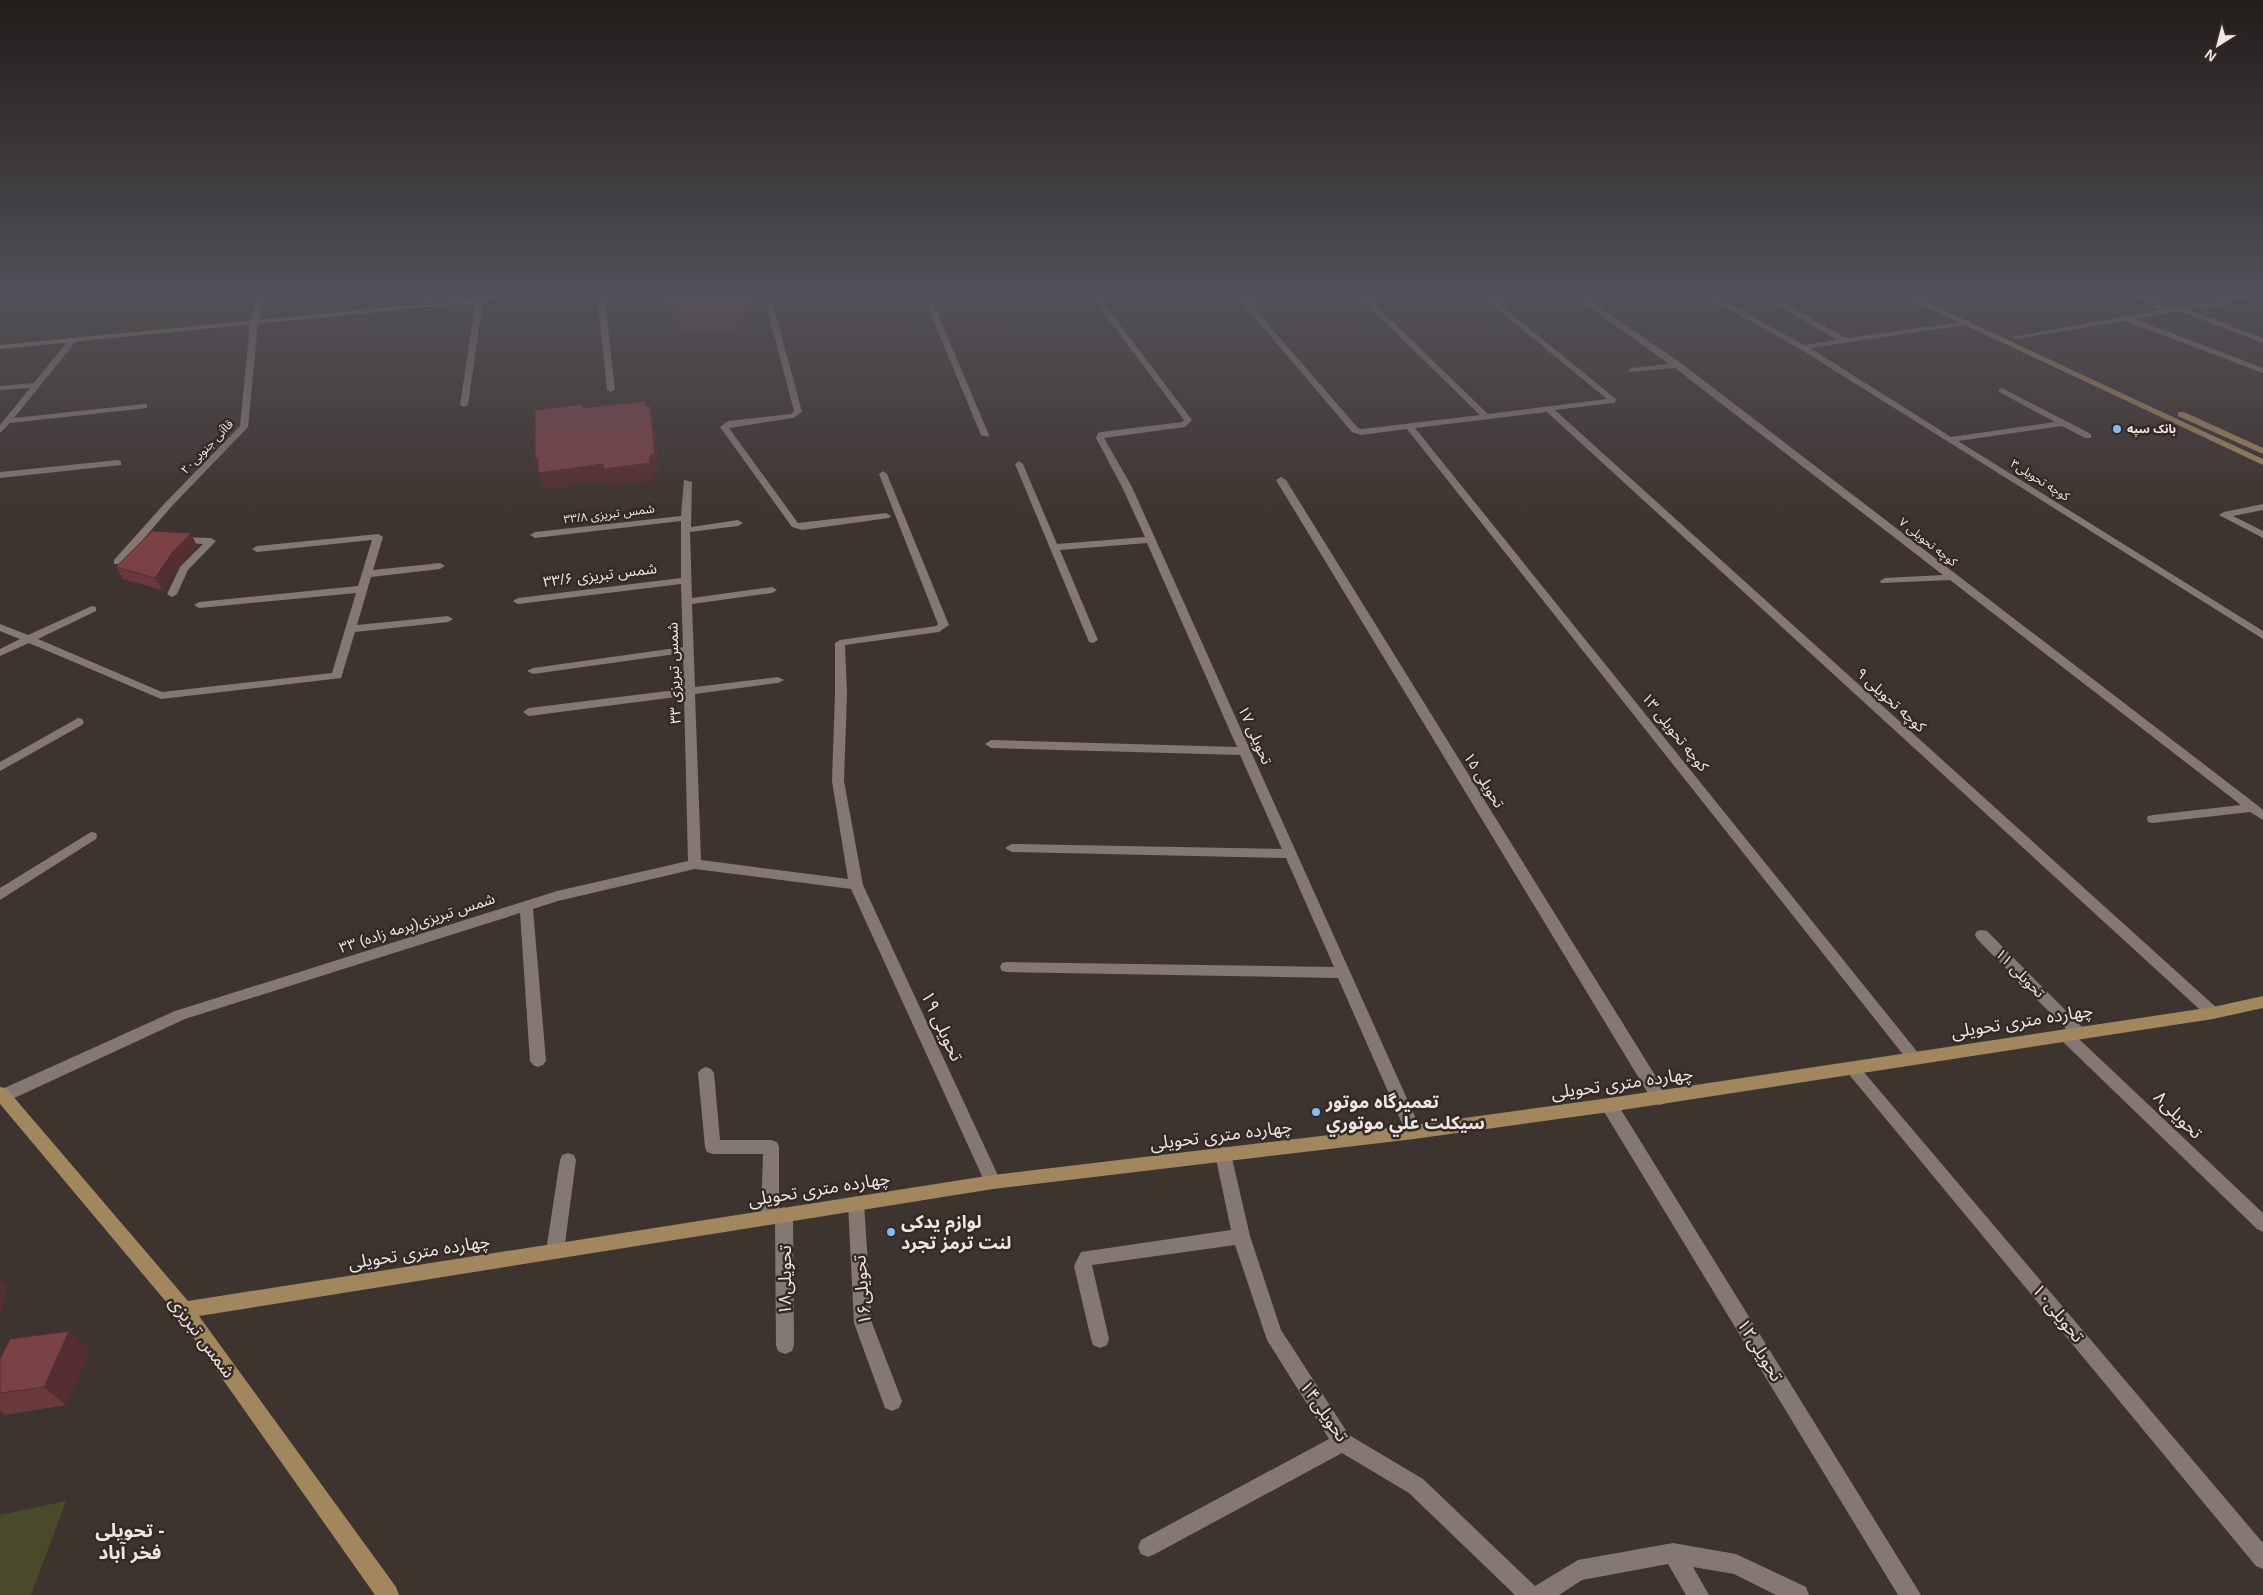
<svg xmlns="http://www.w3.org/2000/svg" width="2263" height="1595" viewBox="0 0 2263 1595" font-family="Arial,'Noto Sans Arabic',sans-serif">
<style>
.green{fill:#494a29}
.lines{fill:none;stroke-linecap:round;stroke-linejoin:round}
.street{fill:#857872;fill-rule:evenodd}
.secondary{fill:#a2865e;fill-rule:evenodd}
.wall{fill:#69393b}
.shaded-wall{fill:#552e30}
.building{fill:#7a4245;stroke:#552e30}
.poi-dot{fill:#82bcfa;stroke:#342a25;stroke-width:2}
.labels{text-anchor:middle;stroke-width:5;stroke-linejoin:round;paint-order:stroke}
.far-poi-label{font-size:12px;font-weight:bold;fill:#eee6e3;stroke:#342a25;text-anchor:start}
.far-street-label{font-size:12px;fill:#eee6e3;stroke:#342a25}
.street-label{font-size:15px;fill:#eee6e3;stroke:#342a25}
.near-street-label{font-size:18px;fill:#eee6e3;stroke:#342a25}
.near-poi-label{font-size:18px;font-weight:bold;fill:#eee6e3;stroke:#342a25;text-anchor:start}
.near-neighbourhood-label{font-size:19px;font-weight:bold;fill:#eee6e3;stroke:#342a25}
</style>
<rect width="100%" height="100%" fill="#3e342f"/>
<path class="green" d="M66 1501 31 1595H0V1515Z"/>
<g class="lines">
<g class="street">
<path d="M63 293H134L0 300V296Z"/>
<path d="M257 293H264L258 323 248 427 171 507 122 564H114V560L165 503 240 426 250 323Z"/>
<path d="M477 293H484L468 405 464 407 460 405Z"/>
<path d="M597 293H604L615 390 611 392 607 390Z"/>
<path d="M763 293H770L802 412 793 418 729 428 798 523 886 513 891 516 889 518 802 530 792 527 720 427 728 421 791 414 794 411Z"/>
<path d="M922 293H929L989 435 988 437 981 435Z"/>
<path d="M1089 293H1096L1192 420 1185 427 1104 438 1132 487 1422 1132 1420 1137 1414 1139 1408 1137 1338 978 1007 972 1002 971 1000 967 1002 963 1007 962 1334 967 1286 858 1012 852 1005 848 1012 844 1282 849 1240 755 991 748 985 744 991 740 1237 747 1147 543 1060 550 1098 640 1093 643 1089 642 1015 464 1019 461 1023 464 1057 544 1145 537 1122 487 1096 438 1098 433 1101 432 1182 422 1184 420Z"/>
<path d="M1234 293H1241L1358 428 1362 429 1480 415 1355 293H1363L1488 414 1607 399 1478 293H1486L1616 399 1615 403H1612L1555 410 2218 1009 2220 1013 2218 1017 2213 1019 2208 1017 1547 412 1415 428 1919 1054 1922 1058 1919 1062 1914 1064 1909 1062 1407 429 1361 435 1352 432Z"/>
<path d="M1570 293H1578L1681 363 2257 805 2263 810V820L2250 812 2153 823 2148 822 2147 819 2148 816 2153 815 2241 805 1950 580 1881 583 1880 581 1885 578 1943 575 1675 368 1629 372 1628 370 1632 368 1669 364Z"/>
<path d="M1700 293H1709L1804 345 1837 340 1757 293H1766L1846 338 1969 321 1970 323 1966 325 1810 348 1951 437 2055 422 1999 392 1998 390 2002 388 2091 434V438H2085L2062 426 1958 441 2263 631V639L1800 349Z"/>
<path d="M2123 293H2133L2168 309 2263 293V297L2188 310 2263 338V343L2179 311 2135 319 2263 368V373L2125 321 2016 339 2012 337 2160 310Z"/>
<path d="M70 338 77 340 14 418 144 404H147V408L10 423 0 433V425L30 388 0 390V386L34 383Z"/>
<path d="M118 460 121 461V465L0 478V472Z"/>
<path d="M883 471 887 474 949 625 939 632 845 645 847 694 844 781 863 885 1001 1182 999 1187 993 1189 987 1187 851 889 695 869 558 901 533 909 546 1061 543 1065 538 1067 533 1065 530 1061 520 913 185 1019 10 1100 4 1102 0 1100V1090L175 1011 557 891 688 861 684 696 529 716 523 712 529 708 684 689 683 653 533 674 527 671 533 668 683 647 681 584 518 604 513 601 518 598 681 578V521L535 538 530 535 535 532 681 516 684 480 692 482 691 527 738 520 743 523 738 526 690 532 692 598 772 587 777 590 772 593 692 604 695 687 778 677 784 680 778 683 695 694 701 860 848 879 832 781 835 694V643L840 640 936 626 938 624 879 474Z"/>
<path d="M1281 477 1286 480 1666 1093 1668 1098 1666 1103 1660 1105 1654 1103 1276 480Z"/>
<path d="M2263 504V510L2233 516 2263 531V538L2219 515 2224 512Z"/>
<path d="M378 534 383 537 373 570 440 563 445 566 440 569 371 577 357 625 448 616 453 619 448 622 355 632 341 678 161 699 29 643 0 656V649L20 639 0 631V624L28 635 92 606 96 607V611L38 639 162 692 332 673 356 593 199 608 194 605 199 602 358 586 372 540 257 552 252 549 257 546Z"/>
<path d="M178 537 211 538 216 541 188 570 177 594 172 597 167 594 180 567 203 544 175 542 173 540Z"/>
<path d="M78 718 82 719 84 722 82 725 0 771V762Z"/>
<path d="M91 832 96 833 97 836 96 839 0 900V888Z"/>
<path d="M1982 930 1987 931 2084 1029 2087 1033 2084 1037 2079 1039 2263 1213V1232L2257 1229 2060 1039 2057 1035 2060 1031 2066 1029 1977 939 1975 935 1977 931Z"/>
<path d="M1852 1062 1857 1064 2263 1543V1569L2256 1566 1847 1072 1844 1068 1847 1064Z"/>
<path d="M706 1067 711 1069 714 1073 720 1140H771L777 1142 779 1147V1209L784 1207 790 1210 793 1215 794 1345 792 1351 785 1354 778 1351 776 1345 775 1223 770 1225 764 1222 761 1217 763 1154H713L707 1152 705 1147 698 1073 701 1069Z"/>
<path d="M1609 1098 1615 1100 1921 1595H1898L1603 1110 1601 1105 1603 1100Z"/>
<path d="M1223 1147 1229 1149 1231 1154 1250 1236 1281 1330 1349 1435 1423 1479 1535 1586 1578 1560 1673 1543 1736 1554 1806 1587 1809 1595H1776L1734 1574 1693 1567 1709 1595H1686L1668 1564 1582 1580 1559 1595H1515L1409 1493 1342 1453 1155 1554 1148 1557 1141 1554 1138 1547 1141 1540 1329 1439 1267 1340 1235 1245 1092 1265 1109 1339 1107 1345 1100 1348 1093 1345 1091 1339 1074 1266 1081 1252 1231 1230 1215 1154 1217 1149Z"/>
<path d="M568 1153 574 1155 576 1160 564 1251 561 1257 555 1259 549 1257 546 1251 560 1160 562 1155Z"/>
<path d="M856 1196 862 1199 864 1204 872 1323 902 1401 899 1408 892 1411 885 1408 854 1323 848 1204 850 1199Z"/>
</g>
<g class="secondary">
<path d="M539 293H569L0 349V345Z"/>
<path d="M1897 293H1907L2263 459V465Z"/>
<path d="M2178 412H2184L2263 448V454L2178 416Z"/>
<path d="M2263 996V1008L2213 1019 1609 1112 1414 1139 993 1189 199 1316 396 1587 399 1595H375L178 1316 0 1104V1087L6 1088 188 1301 993 1175 1414 1125 1609 1098 2213 1007Z"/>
</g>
</g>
<g class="wall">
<path d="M660 293H761V299L756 313 743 334 683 332 663 304Z"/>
<path d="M197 546 179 566 162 590 123 579 116 567Z"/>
<path d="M90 1350 66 1405 5 1415 0 1411V1359Z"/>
</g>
<g class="shaded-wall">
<path d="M754 293H761V299L756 313 743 334 740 317Z"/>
<path d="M650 406 654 422 659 470 654 473 655 480 608 486 607 481 543 490 538 473H539L535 459 650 456Z"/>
<path d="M191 533 197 546 179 566 162 590 155 578 172 553Z"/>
<path d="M0 1279 8 1286 2 1312 0 1317Z"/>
<path d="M69 1331 90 1350 66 1405 44 1387Z"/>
</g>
<g class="building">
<path d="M663 293H754L753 296 740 317 679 315Z"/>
<path d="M645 401V406H650L655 453 650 456V463L604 469 603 464 538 473V459H535V410L583 404V408Z"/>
<path d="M152 531 191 533 172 553 155 578 116 567Z"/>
<path d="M69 1331 44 1387 0 1393V1359L10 1339Z"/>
</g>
<linearGradient id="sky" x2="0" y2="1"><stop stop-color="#221d1a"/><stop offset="0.57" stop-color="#525058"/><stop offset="1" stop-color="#525058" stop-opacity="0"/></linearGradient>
<rect width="2263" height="517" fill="url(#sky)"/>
<g class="poi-dot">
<circle cx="2117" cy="429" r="5"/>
<circle cx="1316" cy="1112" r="5"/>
<circle cx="891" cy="1232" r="5"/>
</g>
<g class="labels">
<g class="far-poi-label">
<text x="2127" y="433">بانک سپه</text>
</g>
<g class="far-street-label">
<text transform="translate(207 447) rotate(-46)" y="4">۲۰قاآنی جنوبی</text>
<text transform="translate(2040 480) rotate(32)" y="4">کوچه تحویلی۳</text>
<text transform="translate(609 514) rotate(-7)" y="4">شمس تبریزی ۳۳/۸</text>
<text transform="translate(1928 542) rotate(38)" y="4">کوچه تحویلی ۷</text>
</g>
<g class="street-label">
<text transform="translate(600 575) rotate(-7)" y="5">شمس تبریزی ۳۳/۶</text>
<text transform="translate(674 673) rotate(-92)" y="5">شمس تبریزی ۳۳</text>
<text transform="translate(1891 700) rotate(42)" y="5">کوچه تحویلی ۹</text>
<text transform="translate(1675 732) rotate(51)" y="5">کوچه تحویلی ۱۳</text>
<text transform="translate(1255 735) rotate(66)" y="5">تحویلی ۱۷</text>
<text transform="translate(1484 780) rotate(58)" y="5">تحویلی ۱۵</text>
<text transform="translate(417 923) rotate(-18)" y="5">۳۳ شمس تبریزی(پرمه زاده)</text>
<text transform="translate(2020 973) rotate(45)" y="5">۱۱ تحویلی</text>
</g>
<g class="near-street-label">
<text transform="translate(2022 1021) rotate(-9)" y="6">چهارده متری تحویلی</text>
<text transform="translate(942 1026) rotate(65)" y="6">تحویلی ۱۹</text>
<text transform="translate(1622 1083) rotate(-8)" y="6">چهارده متری تحویلی</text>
<text transform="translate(2178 1115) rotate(44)" y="6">تحویلی۸</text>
<text transform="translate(1221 1135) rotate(-7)" y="6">چهارده متری تحویلی</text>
<text transform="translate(819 1189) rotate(-9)" y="6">چهارده متری تحویلی</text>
<text transform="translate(419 1252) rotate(-9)" y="6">چهارده متری تحویلی</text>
<text transform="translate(785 1280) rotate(-90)" y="6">تحویلی۱۸</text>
<text transform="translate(862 1290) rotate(-95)" y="6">تحویلی۱۶</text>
<text transform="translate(2058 1313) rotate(50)" y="6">تحویلی۱۰</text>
<text transform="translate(202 1337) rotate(53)" y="6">شمس تبریزی</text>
<text transform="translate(1760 1350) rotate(58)" y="6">تحویلی۱۲</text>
<text transform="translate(1324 1411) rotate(55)" y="6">تحویلی۱۴</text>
</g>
<g class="near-poi-label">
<text x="1326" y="1108">تعميرگاه موتور<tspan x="1326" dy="21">سيكلت علي موتوري</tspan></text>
<text x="901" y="1228">لوازم یدکی<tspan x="901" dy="21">لنت ترمز تجرد</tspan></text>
</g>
<g class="near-neighbourhood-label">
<text x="130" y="1537">تحویلی -<tspan x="130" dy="22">فخر آباد</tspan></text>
</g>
</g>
<g transform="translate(2218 45) rotate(216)" stroke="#342a25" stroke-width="4" paint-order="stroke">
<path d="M0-4L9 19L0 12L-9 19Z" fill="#eee6e3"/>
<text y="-8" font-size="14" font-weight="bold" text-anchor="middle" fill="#eee6e3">N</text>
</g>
</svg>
